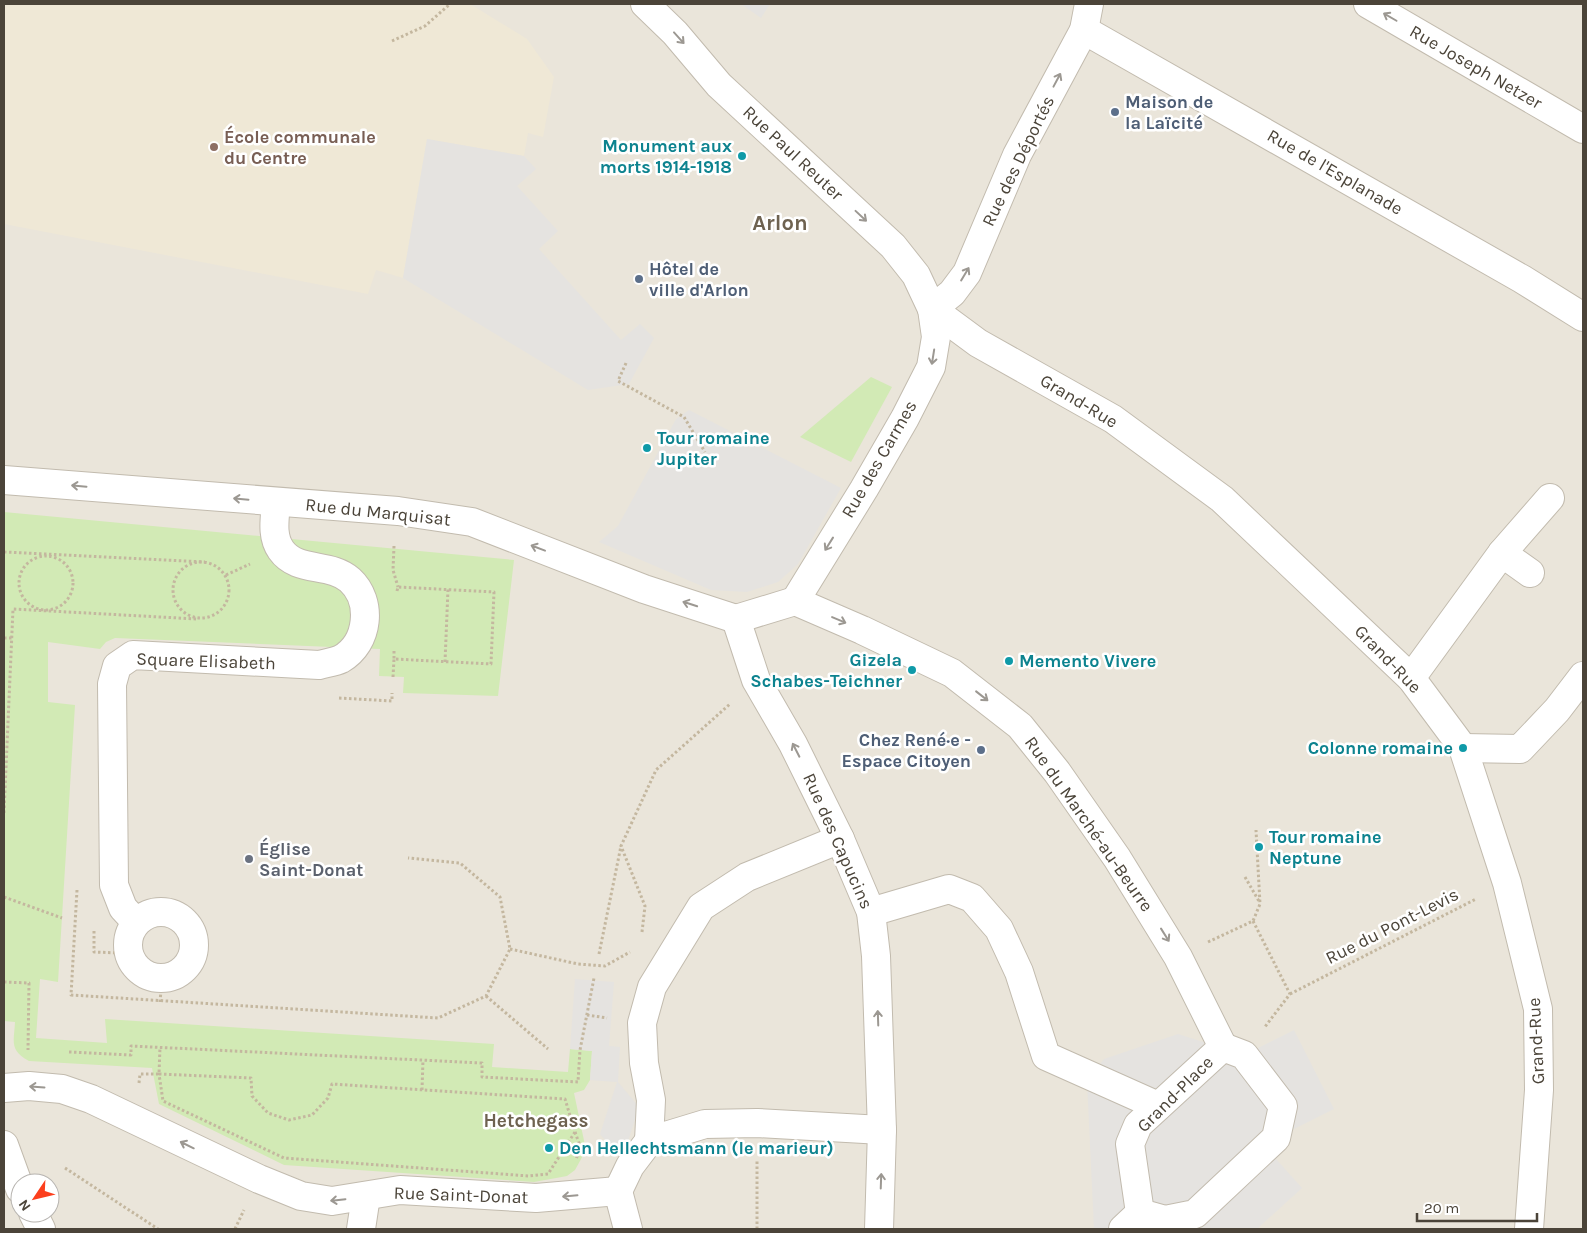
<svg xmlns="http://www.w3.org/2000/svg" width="1587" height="1233" viewBox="0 0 1587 1233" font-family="Karla,sans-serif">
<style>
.residential{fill:#eae5da;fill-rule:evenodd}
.education{fill:#efe8d6}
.green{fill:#d2eab5}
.parking{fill:#e5e3e0}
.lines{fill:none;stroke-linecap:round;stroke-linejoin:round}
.minor-casing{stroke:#c2bbae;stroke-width:30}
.path{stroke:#c4b79f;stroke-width:3;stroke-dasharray:2.5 2.5;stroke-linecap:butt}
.minor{stroke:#fff;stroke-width:28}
.oneway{stroke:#9c9892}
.service-dot{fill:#5c6f8a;stroke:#fff;stroke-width:2}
.education-dot{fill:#8d6e63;stroke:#fff;stroke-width:2}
.culture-dot{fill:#0f9aa8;stroke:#fff;stroke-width:2}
.worship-dot{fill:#6b7280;stroke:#fff;stroke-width:2}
.labels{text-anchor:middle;stroke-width:5;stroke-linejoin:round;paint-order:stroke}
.street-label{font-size:18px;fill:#4b4439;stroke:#fff}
.service-label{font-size:18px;font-weight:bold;fill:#4e5e75;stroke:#fff;text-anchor:start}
.education-label{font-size:18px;font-weight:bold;fill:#785e54;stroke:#fff;text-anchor:start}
.culture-label{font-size:18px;font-weight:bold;fill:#0d838f;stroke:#fff;text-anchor:start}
.worship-label{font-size:18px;font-weight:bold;fill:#5b616d;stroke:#fff;text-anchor:start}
.neighbourhood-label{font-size:19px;font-weight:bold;fill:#6e6250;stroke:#fff}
.district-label{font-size:22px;font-weight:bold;fill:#6e6250;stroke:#fff}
</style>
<rect width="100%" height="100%" fill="#f6f3ec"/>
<path class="residential" d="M4 4H1583V1229H4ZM20 1183H50V1213H20Z"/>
<path class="education" d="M4 4H470L527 39 554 77 543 137 528 133 524 156 427 139 403 278 376 270 368 294 4 224Z"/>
<g class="green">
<path d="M871 377 892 387 851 462 800 437Z"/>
<path d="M4 512 514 560 498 696 403 693 404 677 379 676 380 649 115 638 106 642 100 649 48 642V702L75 705 58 982 40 979 36 1038 107 1043 105 1019 494 1044 492 1067 568 1072 570 1049 592 1051 590 1080 584 1090 574 1093 586 1150 575 1170 567 1176 534 1182 284 1165 159 1104 152 1068 29 1061C9 1050 14 1042 15 1022L4 1021Z"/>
</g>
<g class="parking">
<path d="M741 4H770L761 18Z"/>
<path d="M427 139 524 156 536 169 517 186 558 231 539 249 621 340 640 324 654 338 629 384 588 390 403 278Z"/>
<path d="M689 410 841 488 798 564 778 582 747 592 711 590 599 542 618 526 676 419Z"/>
<path d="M575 979 614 982 609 1046 620 1047 618 1082 639 1107 622 1160 600 1134 617 1082 590 1080 592 1051 570 1049Z"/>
<path d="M1294 1030 1334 1109 1276 1138 1267 1149 1302 1188 1257 1229H1094L1087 1081 1104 1059 1178 1034 1244 1055Z"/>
</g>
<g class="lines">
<defs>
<g id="minor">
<path d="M645 4 675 33 719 85 893 246 916 275 932 309 936 337 931 367 905 418 864 489 795 601"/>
<path d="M1368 4 1583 129"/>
<path d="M1084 30 1522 279 1583 317"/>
<path d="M932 309 978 343 1113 419 1222 499 1411 678 1463 748 1507 883 1538 1009 1539 1090 1529 1229"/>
<path d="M932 309 952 293 967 273 1017 155 1084 30 1089 4"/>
<path d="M4 480 398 511 472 522 644 589 736 619"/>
<path d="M1502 553 1530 573"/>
<path d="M795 601 862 630 952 673 1020 726 1057 772 1117 858 1178 957 1223 1047"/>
<path d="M736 619 756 680 793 744 840 839 871 912 876 956 882 1130 879 1229"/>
<path d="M736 619 795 601"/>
<path d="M1411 678 1502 553 1550 498"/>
<path d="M1463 748 1520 749 1557 710 1583 676"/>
<circle cx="161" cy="945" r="33"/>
<path d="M871 912 949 889 972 898 999 929 1019 972 1046 1056 1158 1106"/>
<path d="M136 922 123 908 114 885 112 684 117 666 133 655 319 665C326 663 335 662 341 659 369 643 373 601 350 580 330 562 297 573 281 550 271 536 275 518 276 502"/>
<path d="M1223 1047 1244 1055 1283 1106 1276 1138 1195 1214 1165 1220 1140 1213 1130 1144 1138 1125Z"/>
<path d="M4 1088 29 1086 62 1089 91 1099 259 1179 301 1196 332 1201 400 1190 536 1198 618 1191"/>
<path d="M649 1141 651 1100 644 1063 642 1023 652 987 701 907 747 877 840 839"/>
<path d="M4 1145 20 1189"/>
<path d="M618 1191 630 1166 649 1141 705 1124 757 1123 882 1130"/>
<path d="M618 1191 628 1229"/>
<path d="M33 1213 41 1229"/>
<path d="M361 1229 366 1196"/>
<path d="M1123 1229 1140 1213"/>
</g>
</defs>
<use href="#minor" class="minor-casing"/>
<g class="path">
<path d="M392 41 425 26 450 4"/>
<path d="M626 363 618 381 684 417 705 452"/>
<path d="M394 546 393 570 398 587"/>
<path d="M4 552 205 562"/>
<circle cx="46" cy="583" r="27"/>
<circle cx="201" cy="590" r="28"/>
<path d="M226 575 250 564"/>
<path d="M4 638H12"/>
<path d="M394 651V659L491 664 494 592 398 587 397 591"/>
<path d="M445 662 448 589"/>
<path d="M393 677 394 659"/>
<path d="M339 698 392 701V693"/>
<path d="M4 813 13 609 197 619"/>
<path d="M1245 877 1260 903"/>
<path d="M77 890 71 995 438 1018 486 996 510 949 500 897 460 863 408 858"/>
<path d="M4 897 62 918"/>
<path d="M1253 921 1290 994 1264 1028"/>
<path d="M94 931V952L119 953"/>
<path d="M642 932 645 906 621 846 656 770 730 704"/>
<path d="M1208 942 1253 921 1260 904 1256 830"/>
<path d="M510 949 578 964 605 966 630 952"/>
<path d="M599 954 621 846"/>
<path d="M4 982 29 983 28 1050"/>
<path d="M1290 994 1476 899"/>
<path d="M486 996 548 1049"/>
<path d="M160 1002 162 978"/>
<path d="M587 1015 607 1018"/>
<path d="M69 1052 131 1055V1046L482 1063V1077L578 1082 580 1050 594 978"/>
<path d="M159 1074 251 1078 252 1096 268 1113 289 1120 312 1115 328 1098 332 1084 565 1099 575 1132 548 1174 529 1176 284 1158 163 1101Z"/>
<path d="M139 1083 140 1074H159L160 1047"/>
<path d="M422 1090 423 1060"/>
<path d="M575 1132 580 1146 576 1160"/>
<path d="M65 1168 158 1229"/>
<path d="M235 1229 244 1210"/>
<path d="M757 1229V1159"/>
</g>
<use href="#minor" class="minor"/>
</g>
<defs><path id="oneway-shaft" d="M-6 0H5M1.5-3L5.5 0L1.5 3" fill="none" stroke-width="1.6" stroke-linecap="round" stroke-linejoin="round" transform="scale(1.25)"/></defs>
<g class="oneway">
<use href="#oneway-shaft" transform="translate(1390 17) rotate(-150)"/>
<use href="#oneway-shaft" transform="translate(679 38) rotate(48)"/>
<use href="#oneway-shaft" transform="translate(1057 80) rotate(-62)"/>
<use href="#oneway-shaft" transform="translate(861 216) rotate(43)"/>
<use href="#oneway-shaft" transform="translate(965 274) rotate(-59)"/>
<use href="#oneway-shaft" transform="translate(933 357) rotate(99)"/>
<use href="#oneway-shaft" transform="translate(79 486) rotate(-175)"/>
<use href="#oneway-shaft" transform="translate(241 499) rotate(-175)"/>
<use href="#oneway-shaft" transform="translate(829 544) rotate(122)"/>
<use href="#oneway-shaft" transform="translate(538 548) rotate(-159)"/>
<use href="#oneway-shaft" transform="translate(690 604) rotate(-162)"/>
<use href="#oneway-shaft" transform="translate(839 620) rotate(23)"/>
<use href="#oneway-shaft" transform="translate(982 696) rotate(38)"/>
<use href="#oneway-shaft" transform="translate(796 750) rotate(-117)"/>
<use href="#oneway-shaft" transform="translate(1165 935) rotate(58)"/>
<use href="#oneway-shaft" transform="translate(878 1018) rotate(-92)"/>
<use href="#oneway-shaft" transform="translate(37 1087) rotate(-176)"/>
<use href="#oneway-shaft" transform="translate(187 1145) rotate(-154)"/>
<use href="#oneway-shaft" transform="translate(881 1181) rotate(-88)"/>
<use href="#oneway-shaft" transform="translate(570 1196) rotate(175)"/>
<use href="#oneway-shaft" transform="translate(338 1200) rotate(174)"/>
</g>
<g class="service-dot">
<circle cx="1115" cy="112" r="5"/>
<circle cx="639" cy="279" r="5"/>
<circle cx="981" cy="750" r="5"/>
</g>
<circle class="education-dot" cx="214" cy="147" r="5"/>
<g class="culture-dot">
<circle cx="742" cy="156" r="5"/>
<circle cx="647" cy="448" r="5"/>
<circle cx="1009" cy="661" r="5"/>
<circle cx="912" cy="670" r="5"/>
<circle cx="1463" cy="748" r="5"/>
<circle cx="1259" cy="847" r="5"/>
<circle cx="549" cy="1148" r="5"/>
</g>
<circle class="worship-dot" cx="249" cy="859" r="5"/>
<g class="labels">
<g class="street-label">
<text transform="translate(1476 67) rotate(30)" y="6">Rue Joseph Netzer</text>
<text transform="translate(793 153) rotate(43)" y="6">Rue Paul Reuter</text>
<text transform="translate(1018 161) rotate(-64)" y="6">Rue des Déportés</text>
<text transform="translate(1335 172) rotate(30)" y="6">Rue de l'Esplanade</text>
<text transform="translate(1079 401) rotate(31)" y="6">Grand-Rue</text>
<text transform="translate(879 459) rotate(-60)" y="6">Rue des Carmes</text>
<text transform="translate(378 512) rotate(6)" y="6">Rue du Marquisat</text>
<text transform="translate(1388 659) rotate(46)" y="6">Grand-Rue</text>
<text transform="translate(206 661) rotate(2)" y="6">Square Elisabeth</text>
<text transform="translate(1089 824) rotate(55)" y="6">Rue du Marché-au-Beurre</text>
<text transform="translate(838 841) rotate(66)" y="6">Rue des Capucins</text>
<text transform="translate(1392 926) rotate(-27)" y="6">Rue du Pont-Levis</text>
<text transform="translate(1536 1041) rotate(-93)" y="6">Grand-Rue</text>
<text transform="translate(1175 1094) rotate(-45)" y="6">Grand-Place</text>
<text transform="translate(461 1195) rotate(2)" y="6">Rue Saint-Donat</text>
</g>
<g class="service-label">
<text x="1125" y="108">Maison de<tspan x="1125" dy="21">la Laïcité</tspan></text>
<text x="649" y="275">Hôtel de<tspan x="649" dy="21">ville d'Arlon</tspan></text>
<text x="971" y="746" text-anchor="end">Chez René·e -<tspan x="971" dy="21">Espace Citoyen</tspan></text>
</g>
<g class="education-label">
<text x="224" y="143">École communale<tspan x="224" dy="21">du Centre</tspan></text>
</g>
<g class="culture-label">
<text x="732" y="152" text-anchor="end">Monument aux<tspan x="732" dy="21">morts 1914-1918</tspan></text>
<text x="657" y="444">Tour romaine<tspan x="657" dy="21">Jupiter</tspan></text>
<text x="902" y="666" text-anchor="end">Gizela<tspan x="902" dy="21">Schabes-Teichner</tspan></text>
<text x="1019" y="667">Memento Vivere</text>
<text x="1453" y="754" text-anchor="end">Colonne romaine</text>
<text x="1269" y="843">Tour romaine<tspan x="1269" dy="21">Neptune</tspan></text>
<text x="559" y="1154">Den Hellechtsmann (le marieur)</text>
</g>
<g class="worship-label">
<text x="259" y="855">Église<tspan x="259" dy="21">Saint-Donat</tspan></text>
</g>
<g class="neighbourhood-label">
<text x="536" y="1127">Hetchegass</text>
</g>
<g class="district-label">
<text x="780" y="230">Arlon</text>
</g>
</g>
<rect width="1587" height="1233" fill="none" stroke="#4b4439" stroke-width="10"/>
<g transform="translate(35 1198) rotate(235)"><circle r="24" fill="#ffffff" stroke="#b7b4b0"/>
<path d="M0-4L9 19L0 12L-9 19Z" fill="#fc3f1d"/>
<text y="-8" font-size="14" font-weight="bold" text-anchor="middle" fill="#4b4439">N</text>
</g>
<path d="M1417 1213v8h120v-8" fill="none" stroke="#4b4439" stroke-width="2.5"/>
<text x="1424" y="1213" font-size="15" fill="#4b4439" stroke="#ffffff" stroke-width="4" paint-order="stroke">20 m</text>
</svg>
